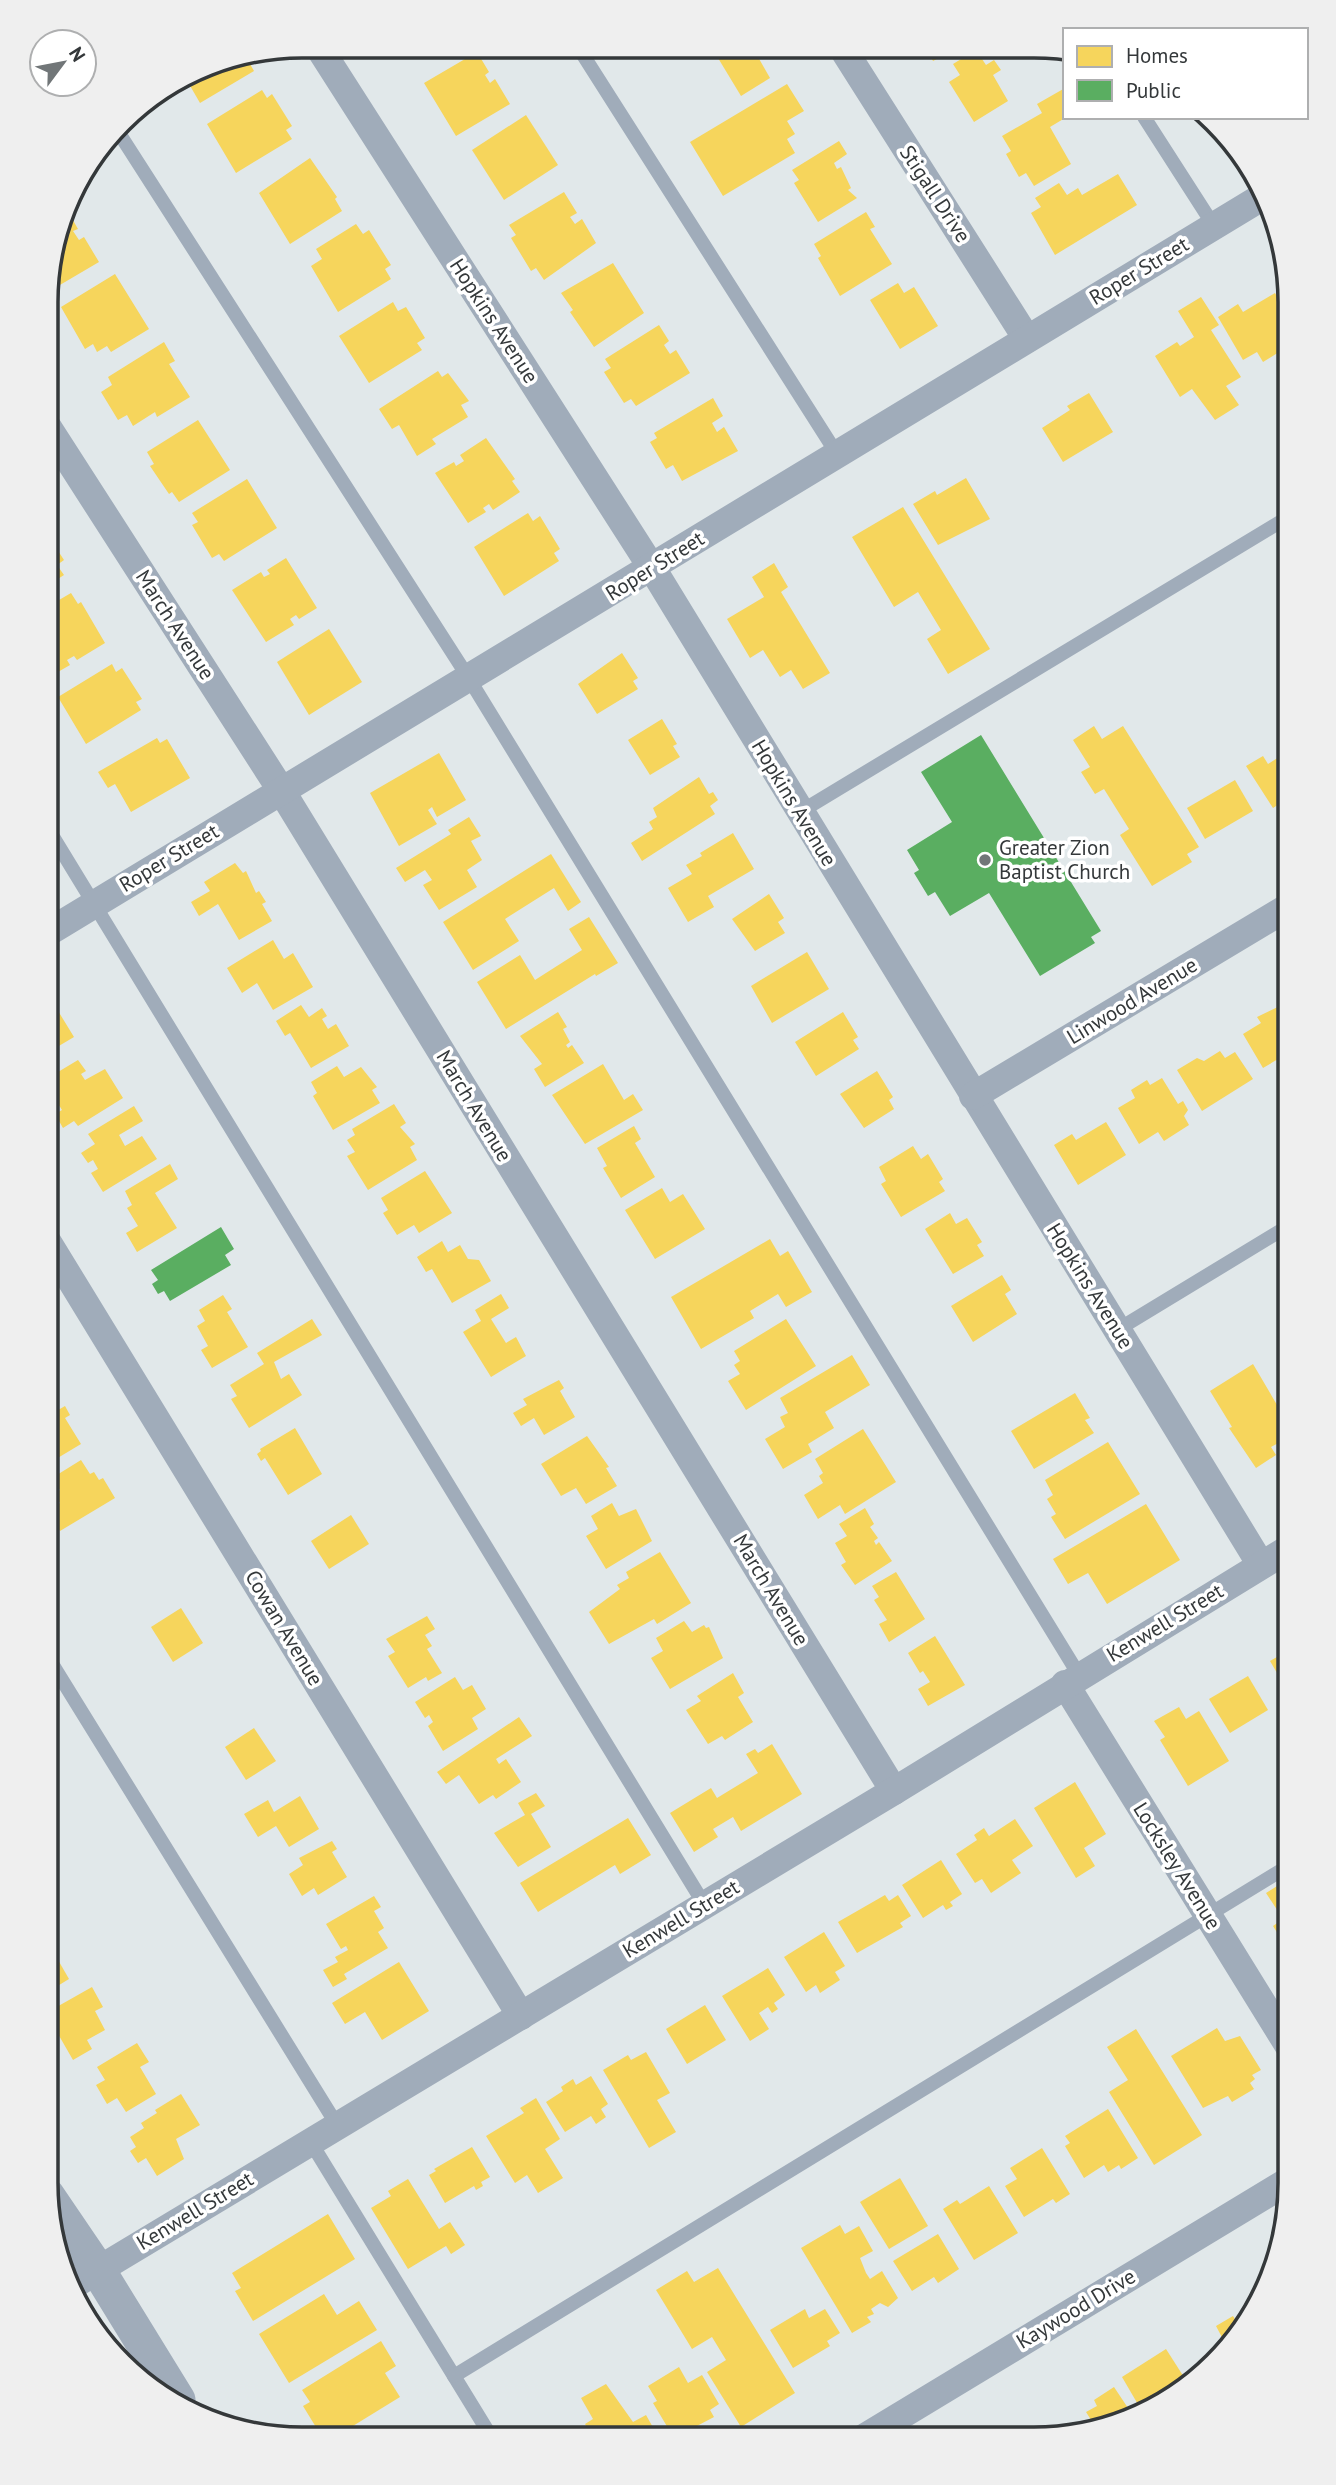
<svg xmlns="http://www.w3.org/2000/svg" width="1336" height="2485" viewBox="0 0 1336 2485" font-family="'PT Sans',sans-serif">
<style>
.homes{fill:#f6d55c}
.public{fill:#5aae61}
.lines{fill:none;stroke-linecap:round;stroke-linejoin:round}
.service{stroke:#a0acba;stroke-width:14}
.minor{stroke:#a0acba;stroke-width:28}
.tertiary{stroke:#a0acba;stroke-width:35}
.poi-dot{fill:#717678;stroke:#fff;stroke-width:2.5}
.labels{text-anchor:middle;stroke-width:7;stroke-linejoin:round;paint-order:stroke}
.street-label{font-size:21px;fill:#34383a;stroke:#fff}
.poi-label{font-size:21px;fill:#34383a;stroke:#fff;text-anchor:start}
.rim{fill:none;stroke:#34383a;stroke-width:3.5}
</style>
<rect width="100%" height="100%" fill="#e1e8ea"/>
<g class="homes">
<path d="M395 46H432L413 58 407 49 400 53Z"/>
<path d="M723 48H753L770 78 741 96 715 53Z"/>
<path d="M927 49H930L954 50 933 61Z"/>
<path d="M976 50 986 65 994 60 1001 70 993 75 1008 101 974 122 949 82 960 75 953 64Z"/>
<path d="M477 52 489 72 485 75 490 83 495 79 510 104 456 136 424 83Z"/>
<path d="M246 57 254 71 200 103 185 77 204 65Z"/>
<path d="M787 84 804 111 787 121 795 134 787 139 795 153 723 196 690 142Z"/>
<path d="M1065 88V118L1050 127 1071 164 1034 186 1026 173 1019 177 1006 154 1011 151 1002 136 1042 113 1037 104Z"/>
<path d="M262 90 267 98 272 94 292 126 286 130 292 139 236 173 207 124Z"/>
<path d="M526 115 558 165 504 200 472 150Z"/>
<path d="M839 141 847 154 834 163 837 169 841 167 851 188 848 190 857 198 818 222 794 183 799 180 792 170Z"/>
<path d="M310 158 337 197 335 199 342 211 290 244 259 193Z"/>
<path d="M1118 174 1137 205 1055 255 1031 213 1041 207 1035 198 1059 183 1067 195 1078 188 1082 195Z"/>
<path d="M564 192 577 213 570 217 575 224 582 219 596 243 544 280 536 268 531 271 511 238 516 235 509 225Z"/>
<path d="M66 208 78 229 73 231 79 240 84 237 99 262 48 292V269Z"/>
<path d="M866 212 875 227 870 229 892 264 840 296 818 258 821 256 814 244Z"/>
<path d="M356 224 363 234 369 230 391 265 385 269 391 279 338 312 311 266 322 259 316 249Z"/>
<path d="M613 263 644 313 594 347 570 312 573 310 561 293Z"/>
<path d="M115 274 149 329 111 352 107 346 97 352 93 344 85 349 61 307Z"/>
<path d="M898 283 904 293 914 287 938 326 900 349 870 300Z"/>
<path d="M1275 293 1290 319V330L1281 336 1287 347 1263 362 1257 352 1243 360 1218 317 1238 304 1243 312Z"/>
<path d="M1201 297 1219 325 1211 330 1241 377 1226 386 1239 405 1215 420 1192 389 1180 397 1155 356 1177 342 1180 346 1194 337 1178 311Z"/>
<path d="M393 302 398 311 406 307 425 338 417 343 422 350 369 383 339 336Z"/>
<path d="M659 325 669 341 664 345 670 354 676 350 690 373 636 406 631 399 624 403 604 372 611 368 605 359Z"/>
<path d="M164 342 175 361 169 364 190 397 157 417 155 412 133 426 127 415 118 420 101 392 112 385 108 377Z"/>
<path d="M438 371 442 377 448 373 469 401 461 405 468 417 432 439 436 444 417 456 399 425 392 429 379 409Z"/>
<path d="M1089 393 1113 432 1063 462 1042 428 1070 410 1067 406Z"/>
<path d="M713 398 723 416 712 423 717 432 724 427 738 451 682 481 673 465 666 469 650 442 657 438 654 433Z"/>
<path d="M198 420 230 470 179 502 172 492 169 494 150 466 154 464 147 452Z"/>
<path d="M486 438 515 479 512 481 520 492 493 510 489 504 483 508 486 512 468 523 435 473 454 462 456 466 464 461 460 455Z"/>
<path d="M966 478 990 519 938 545 913 504 935 491 937 495Z"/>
<path d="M247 479 277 528 224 561 219 554 212 558 192 525 198 522 192 513Z"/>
<path d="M903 507 990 649 948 674 927 639 941 630 918 592 894 607 852 537Z"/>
<path d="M528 513 533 521 540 516 560 549 554 553 559 561 504 596 474 547Z"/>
<path d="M47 534 64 560 57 565 64 575 47 586Z"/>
<path d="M286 558 317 608 299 619 296 615 290 619 294 625 266 642 232 590 261 572 264 577 270 574 267 570Z"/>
<path d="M774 563 788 587 781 592 830 673 803 689 791 670 780 677 763 650 750 658 727 619 764 597 752 577Z"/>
<path d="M71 593 78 604 81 602 105 643 77 660 74 656 67 660 70 665 51 676 47 669V607Z"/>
<path d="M329 629 362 682 309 715 277 662Z"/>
<path d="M622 653 638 678 633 681 638 689 597 714 578 684Z"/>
<path d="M112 664 116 672 122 668 142 699 136 702 141 710 86 744 58 697Z"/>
<path d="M662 719 677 744 673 746 680 757 650 775 628 740Z"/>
<path d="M1094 726 1102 739 1123 726 1199 847 1187 854 1192 862 1152 886 1120 835 1129 829 1104 789 1095 794 1081 772 1090 767 1073 740Z"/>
<path d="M157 738 160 743 167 739 190 778 131 812 115 784 108 788 98 772Z"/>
<path d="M1290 750V789L1287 791 1290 797 1273 808 1246 766 1263 756 1268 764Z"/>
<path d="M439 753 466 800 437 817 432 807 428 810 437 824 399 846 370 793Z"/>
<path d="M699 777 709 794 713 792 718 800 710 806 715 814 642 861 631 843 653 829 649 822 657 817 653 808Z"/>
<path d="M1235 780 1253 811 1205 839 1187 808Z"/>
<path d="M469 817 481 836 471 841 482 860 467 870 477 887 439 910 423 885 432 880 425 870 405 882 396 868 451 834 448 830Z"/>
<path d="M733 833 754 869 708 896 714 907 688 922 668 888 692 874 686 865 702 856 700 853Z"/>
<path d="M551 854 581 902 568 911 554 888 505 919 519 941 473 970 443 922Z"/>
<path d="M235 863 243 873 246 871 256 893 259 891 266 902 262 904 272 921 239 940 218 904 199 916 191 902 210 891 204 882Z"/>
<path d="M769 894 784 918 778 922 785 933 755 951 732 919Z"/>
<path d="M589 917 618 963 596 976 595 974 506 1029 477 982 520 955 535 980 582 950 569 929Z"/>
<path d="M273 940 284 959 293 953 313 987 273 1010 257 983 242 993 227 968Z"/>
<path d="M807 952 829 989 772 1023 751 986Z"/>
<path d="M47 980 57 998 52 1001 74 1037 47 1053Z"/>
<path d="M1288 1002 1290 1052 1263 1068 1243 1034 1261 1023 1257 1017Z"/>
<path d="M301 1005 309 1017 322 1008 327 1016 322 1019 328 1029 336 1024 349 1046 311 1068 290 1033 285 1036 276 1021Z"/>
<path d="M558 1012 567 1027 563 1029 570 1042 566 1045 568 1048 572 1045 584 1063 545 1087 534 1069 542 1064 520 1036Z"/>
<path d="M843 1012 858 1037 853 1040 859 1049 816 1076 795 1042Z"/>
<path d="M1220 1051 1225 1058 1235 1052 1253 1079 1202 1111 1177 1070 1197 1058 1204 1061Z"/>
<path d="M78 1060 86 1071 81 1074 85 1080 105 1069 123 1098 78 1126 74 1121 63 1128 55 1114 62 1110 50 1091 59 1086 53 1075Z"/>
<path d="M603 1064 624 1100 633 1094 643 1110 585 1144 552 1095Z"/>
<path d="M337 1066 344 1077 361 1067 377 1087 372 1090 380 1103 333 1130 313 1096 317 1093 311 1082Z"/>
<path d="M877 1071 893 1097 889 1100 894 1109 864 1128 840 1094Z"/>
<path d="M1162 1078 1178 1104 1183 1101 1188 1110 1184 1116 1189 1125 1164 1141 1158 1132 1139 1144 1118 1108 1135 1098 1131 1090 1147 1080 1150 1085Z"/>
<path d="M394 1104 406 1123 400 1127 415 1144 410 1147 417 1160 368 1190 347 1156 355 1152 347 1140 355 1135 352 1129Z"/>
<path d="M134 1106 143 1121 119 1135 125 1146 142 1136 157 1159 103 1192 91 1173 98 1169 93 1160 88 1163 81 1153 95 1144 88 1134Z"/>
<path d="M1106 1122 1126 1155 1078 1185 1054 1145 1072 1134 1076 1140Z"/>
<path d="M634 1126 641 1139 635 1143 655 1177 621 1198 603 1168 607 1166 597 1148Z"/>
<path d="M913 1146 921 1159 928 1154 943 1179 939 1182 945 1191 901 1217 881 1184 886 1181 879 1167Z"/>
<path d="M170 1164 178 1179 155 1193 177 1228 137 1252 126 1233 138 1226 127 1208 132 1205 125 1191Z"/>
<path d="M425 1171 452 1213 419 1233 414 1225 397 1235 383 1213 388 1210 381 1198Z"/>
<path d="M662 1188 670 1202 683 1194 705 1229 655 1259 625 1210Z"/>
<path d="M950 1213 956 1224 967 1218 982 1242 977 1245 984 1256 953 1274 925 1229Z"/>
<path d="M770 1239 780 1256 788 1251 812 1292 786 1307 778 1294 750 1311 754 1318 701 1349 671 1297Z"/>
<path d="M442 1241 448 1252 460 1245 468 1259 479 1260 491 1281 452 1303 432 1269 426 1272 417 1257Z"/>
<path d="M1002 1275 1011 1290 1005 1294 1017 1314 973 1342 951 1306Z"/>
<path d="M501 1294 509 1308 491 1319 506 1343 516 1337 526 1356 491 1377 463 1332 481 1321 475 1310Z"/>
<path d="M223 1295 232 1309 227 1312 248 1347 212 1368 201 1350 208 1346 197 1326 205 1321 199 1310Z"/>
<path d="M312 1319 322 1335 274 1362 281 1379 289 1374 302 1395 249 1428 231 1399 237 1396 230 1385 264 1364 257 1353Z"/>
<path d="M786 1319 816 1366 746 1410 728 1381 740 1374 734 1365 740 1361 734 1351Z"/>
<path d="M852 1355 870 1385 825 1412 834 1428 808 1444 812 1452 783 1469 765 1439 785 1427 780 1417 788 1413 780 1398Z"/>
<path d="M1253 1364 1290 1427V1431L1280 1437 1282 1441 1271 1447 1276 1455 1256 1468 1229 1428 1232 1427 1210 1391Z"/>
<path d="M559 1380 564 1388 560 1391 575 1417 544 1435 534 1418 521 1426 513 1413 527 1405 523 1399Z"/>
<path d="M1075 1393 1090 1418 1085 1420 1094 1433 1034 1469 1011 1431Z"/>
<path d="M65 1406 70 1415 65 1418 81 1444 46 1465V1417Z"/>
<path d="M295 1428 322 1474 288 1495 265 1458 261 1461 257 1454 261 1451 260 1449Z"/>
<path d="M863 1429 896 1482 845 1514 840 1505 818 1519 804 1495 823 1483 819 1476 823 1473 815 1459Z"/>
<path d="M587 1436 609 1467 606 1468 617 1486 586 1504 576 1488 561 1496 541 1464Z"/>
<path d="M1108 1442 1140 1494 1065 1539 1051 1517 1056 1514 1047 1499 1053 1495 1045 1480Z"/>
<path d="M81 1460 90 1474 94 1472 99 1480 103 1478 115 1498 60 1531 48 1511 60 1503 54 1493 60 1490 52 1478Z"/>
<path d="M612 1503 619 1516 636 1509 652 1541 606 1569 586 1536 598 1529 591 1516Z"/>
<path d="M1146 1504 1180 1560 1107 1604 1088 1573 1068 1584 1053 1559Z"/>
<path d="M865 1508 874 1524 870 1527 878 1538 874 1541 876 1545 879 1542 892 1561 855 1585 841 1565 846 1562 835 1543 847 1536 839 1524Z"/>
<path d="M351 1515 369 1544 329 1569 311 1541Z"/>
<path d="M660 1552 691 1603 657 1624 654 1619 609 1644 589 1612 620 1589 617 1585 629 1578 626 1572Z"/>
<path d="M896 1572 925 1619 889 1642 879 1624 887 1620 874 1600 879 1597 872 1586Z"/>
<path d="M181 1608 203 1643 173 1662 151 1627Z"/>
<path d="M427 1616 435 1629 425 1635 432 1646 427 1649 442 1673 428 1681 426 1677 408 1688 388 1656 395 1652 386 1639Z"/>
<path d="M684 1621 692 1632 704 1625 706 1628 709 1627 723 1658 670 1689 651 1658 663 1651 656 1638Z"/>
<path d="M935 1636 965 1685 928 1706 918 1689 930 1682 923 1671 920 1673 908 1653Z"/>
<path d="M1289 1650 1290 1651V1695L1270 1661Z"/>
<path d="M733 1673 744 1693 738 1697 753 1722 725 1740 722 1736 708 1744 686 1710 701 1701 697 1696Z"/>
<path d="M1248 1676 1268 1710 1230 1733 1209 1699Z"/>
<path d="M455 1677 463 1690 472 1685 486 1709 472 1718 478 1729 443 1751 428 1726 433 1722 429 1715 425 1718 415 1702Z"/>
<path d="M1179 1707 1186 1719 1199 1711 1229 1761 1188 1786 1160 1740 1165 1737 1154 1721Z"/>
<path d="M519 1717 532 1736 496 1759 499 1764 506 1759 521 1782 496 1799 493 1795 479 1804 459 1775 446 1784 437 1772Z"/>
<path d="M254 1728 276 1761 246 1780 225 1747Z"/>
<path d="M772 1744 802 1794 741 1831 733 1817 713 1829 718 1837 694 1852 670 1813 711 1788 717 1798 758 1773 746 1754 755 1749 758 1753Z"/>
<path d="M1075 1782 1106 1834 1084 1848 1095 1866 1076 1878 1034 1808Z"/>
<path d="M536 1793 545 1806 531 1814 551 1847 518 1867 494 1833 525 1815 518 1803Z"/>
<path d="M300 1796 319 1829 289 1847 276 1826 258 1837 244 1814 268 1800 274 1812Z"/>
<path d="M628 1818 651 1855 620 1874 615 1865 538 1912 520 1883Z"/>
<path d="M1015 1819 1033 1846 1012 1860 1021 1873 991 1893 982 1879 975 1883 956 1854 977 1840 974 1835 984 1828 989 1836Z"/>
<path d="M332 1841 337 1849 332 1852 347 1877 318 1895 314 1888 302 1896 289 1874 303 1865 299 1858Z"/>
<path d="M941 1860 962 1894 950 1902 953 1906 946 1910 943 1905 923 1918 902 1885Z"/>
<path d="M1290 1878V1953L1273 1926 1283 1919 1266 1893Z"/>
<path d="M885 1895 889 1901 898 1895 911 1916 900 1923 903 1927 857 1953 838 1922Z"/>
<path d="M374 1896 381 1907 374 1911 384 1928 378 1932 388 1948 344 1974 347 1979 333 1987 323 1970 338 1962 335 1957 348 1950 346 1946 341 1949 326 1924Z"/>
<path d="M824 1932 845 1966 835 1972 840 1980 820 1993 816 1985 806 1992 784 1957Z"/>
<path d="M46 1939 69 1979 46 1993Z"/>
<path d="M399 1962 429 2011 382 2040 365 2012 345 2024 332 2003Z"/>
<path d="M768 1968 785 1995 774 2003 778 2009 772 2013 768 2007 759 2013 769 2029 750 2041 722 1996Z"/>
<path d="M92 1987 103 2007 95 2011 105 2030 87 2040 92 2049 73 2060 46 2013Z"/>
<path d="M705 2005 726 2040 687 2064 666 2029Z"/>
<path d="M1217 2028 1225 2041 1240 2036 1261 2070 1252 2075 1255 2079 1250 2083 1254 2089 1232 2102 1228 2096 1203 2108 1171 2056Z"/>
<path d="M1136 2029 1202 2135 1154 2165 1109 2092 1128 2080 1107 2047Z"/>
<path d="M137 2043 149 2062 140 2067 156 2094 126 2112 117 2098 107 2104 96 2085 105 2080 97 2067Z"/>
<path d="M646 2052 670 2093 657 2100 676 2132 649 2148 603 2070 628 2055 631 2060Z"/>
<path d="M591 2076 608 2104 601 2109 606 2117 596 2124 591 2116 565 2132 546 2102 563 2091 561 2087 573 2079 576 2085Z"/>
<path d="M181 2094 200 2125 176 2139 184 2159 157 2176 146 2158 138 2163 130 2151 136 2147 130 2137 144 2128 141 2123 157 2113 155 2110Z"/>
<path d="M536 2098 560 2139 545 2149 563 2178 538 2193 527 2175 515 2183 486 2136 524 2113 520 2108Z"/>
<path d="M1108 2109 1138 2158 1121 2169 1119 2165 1108 2172 1104 2165 1084 2178 1065 2146 1070 2143 1065 2136Z"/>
<path d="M472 2147 490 2177 481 2182 483 2186 476 2190 474 2186 445 2203 429 2175 436 2171 434 2169Z"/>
<path d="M1042 2148 1070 2194 1056 2203 1053 2199 1024 2217 1005 2186 1017 2179 1010 2168Z"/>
<path d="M900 2178 928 2226 889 2249 860 2202Z"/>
<path d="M408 2179 439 2229 450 2222 465 2245 451 2254 446 2246 408 2269 371 2208 391 2196 388 2191Z"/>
<path d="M989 2186 1018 2233 974 2260 943 2209 957 2200 960 2204Z"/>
<path d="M328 2214 355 2259 253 2321 235 2291 241 2288 232 2273Z"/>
<path d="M840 2225 845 2234 859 2226 873 2251 860 2258 866 2273 870 2279 882 2271 898 2298 888 2307 880 2303 871 2309 874 2314 867 2317 871 2322 852 2333 801 2248Z"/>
<path d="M938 2234 959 2269 938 2283 934 2277 912 2291 893 2261Z"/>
<path d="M718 2268 795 2393 741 2427 707 2372 726 2360 712 2337 692 2349 656 2290 687 2271 694 2282Z"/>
<path d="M324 2294 337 2315 359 2301 377 2330 289 2383 259 2334Z"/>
<path d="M805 2309 809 2318 825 2309 840 2333 827 2341 830 2346 793 2368 770 2330Z"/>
<path d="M1233 2316 1242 2331 1209 2366 1203 2357 1225 2343 1216 2326Z"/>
<path d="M381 2341 396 2366 385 2373 400 2397 335 2437H322L303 2406 310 2402 302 2390Z"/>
<path d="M1166 2349 1189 2385 1177 2396 1143 2413 1122 2377Z"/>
<path d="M679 2367 688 2383 702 2375 719 2404 710 2410 714 2417 674 2438 653 2403 657 2401 648 2386Z"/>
<path d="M606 2384 633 2422 646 2415 659 2438H594L585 2424 593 2419 581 2398Z"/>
<path d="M1114 2387 1134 2417 1117 2426 1084 2431 1083 2429 1093 2423 1086 2412 1097 2406 1094 2400Z"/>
</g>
<g class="public">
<path d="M981 735 1101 931 1091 937 1095 943 1040 976 989 893 950 916 935 892 928 896 914 873 919 870 907 850 952 822 921 772Z"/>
<path d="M221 1227 234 1249 225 1255 231 1265 170 1301 164 1291 158 1294 152 1284 158 1280 151 1270Z"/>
</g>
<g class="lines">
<g class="service">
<path d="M578 47 837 454"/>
<path d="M1144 117 1214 226"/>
<path d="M117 130 468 677 1079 1675"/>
<path d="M800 812 1290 516"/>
<path d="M47 827 704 1904"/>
<path d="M1117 1330 1290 1225"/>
<path d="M46 1654 337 2125"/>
<path d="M310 2141 492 2438"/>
<path d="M454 2376 1290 1865"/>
</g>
<g class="minor">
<path d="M318 46 652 568 1261 1565"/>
<path d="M843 49 1027 339"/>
<path d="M47 426 281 790 894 1791"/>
<path d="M47 933 1262 197"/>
<path d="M973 1096 1290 906"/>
<path d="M47 1241 521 2016"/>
<path d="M1065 1684 1290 2048"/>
<path d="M70 2287 894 1791 1290 1548"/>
<path d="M862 2439 1290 2180"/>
</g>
<path class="tertiary" d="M47 2195 98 2270 178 2400"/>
</g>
<circle class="poi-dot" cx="985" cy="860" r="7"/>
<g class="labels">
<g class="street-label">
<text transform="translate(935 194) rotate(57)" y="7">Stigall Drive</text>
<text transform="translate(1139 271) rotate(-31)" y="7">Roper Street</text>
<text transform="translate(494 321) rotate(57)" y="7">Hopkins Avenue</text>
<text transform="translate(655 566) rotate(-32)" y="7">Roper Street</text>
<text transform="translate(175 625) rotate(57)" y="7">March Avenue</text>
<text transform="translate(794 803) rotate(59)" y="7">Hopkins Avenue</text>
<text transform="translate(169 858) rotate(-31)" y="7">Roper Street</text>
<text transform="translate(1132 1001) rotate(-31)" y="7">Linwood Avenue</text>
<text transform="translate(474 1106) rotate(59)" y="7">March Avenue</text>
<text transform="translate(1090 1286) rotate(58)" y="7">Hopkins Avenue</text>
<text transform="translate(771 1590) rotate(59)" y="7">March Avenue</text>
<text transform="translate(1165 1623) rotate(-31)" y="7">Kenwell Street</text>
<text transform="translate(284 1628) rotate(59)" y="7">Cowan Avenue</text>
<text transform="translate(1177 1866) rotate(58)" y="7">Locksley Avenue</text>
<text transform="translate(681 1919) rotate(-31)" y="7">Kenwell Street</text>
<text transform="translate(195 2211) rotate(-31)" y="7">Kenwell Street</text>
<text transform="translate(1076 2309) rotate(-31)" y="7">Kaywood Drive</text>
</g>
<g class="poi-label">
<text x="999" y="855">Greater Zion<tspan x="999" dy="24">Baptist Church</tspan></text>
</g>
</g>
<path d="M0 0H1336V2485H0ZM302 58H1034A244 244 0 0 1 1278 302V2183A244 244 0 0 1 1034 2427H302A244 244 0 0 1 58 2183V302A244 244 0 0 1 302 58Z" fill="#efefef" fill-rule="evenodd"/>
<path class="rim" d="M302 58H1034A244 244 0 0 1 1278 302V2183A244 244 0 0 1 1034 2427H302A244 244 0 0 1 58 2183V302A244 244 0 0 1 302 58Z"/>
<rect x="1063" y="28" width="245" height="91" fill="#ffffff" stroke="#aeafb0" stroke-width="2"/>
<rect x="1077" y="46" width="35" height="21" fill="#f6d55c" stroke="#aeafb0" stroke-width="2"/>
<text x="1126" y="63" font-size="21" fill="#34383a">Homes</text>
<rect x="1077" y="80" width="35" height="21" fill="#5aae61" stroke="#aeafb0" stroke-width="2"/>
<text x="1126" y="98" font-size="21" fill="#34383a">Public</text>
<g transform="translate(63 63) rotate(58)"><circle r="33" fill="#ffffff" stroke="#aeafb0" stroke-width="2"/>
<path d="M0-5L12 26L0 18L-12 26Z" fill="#717678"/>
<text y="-10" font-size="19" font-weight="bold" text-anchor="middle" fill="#34383a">N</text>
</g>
</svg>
